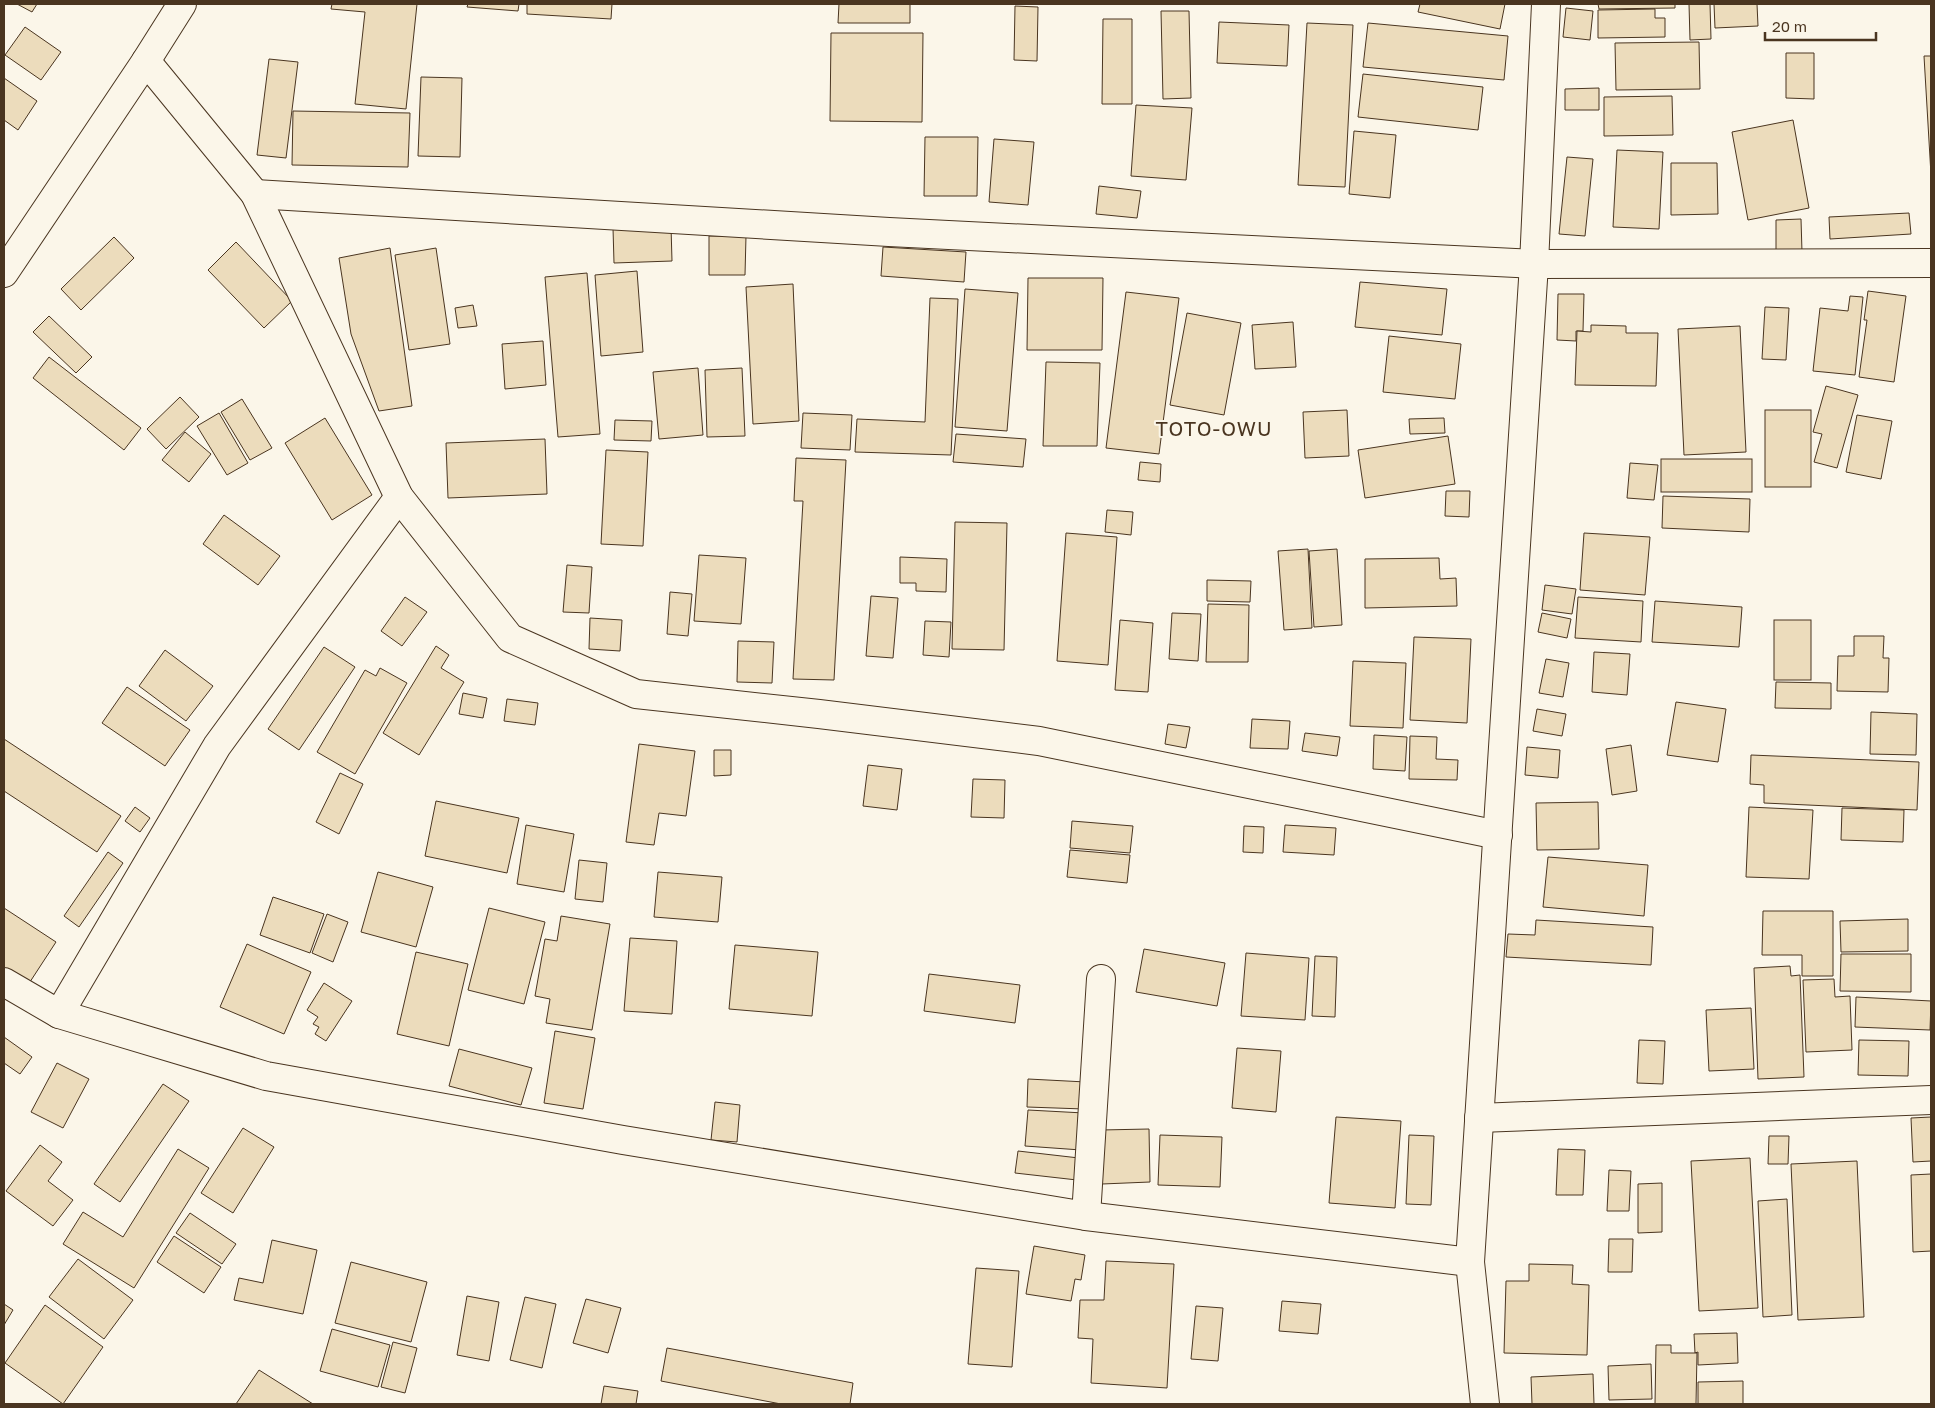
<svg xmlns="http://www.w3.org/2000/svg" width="1935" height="1408" viewBox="0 0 1935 1408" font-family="'Golos Text',sans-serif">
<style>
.building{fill:#ecdcbc;stroke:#4a3520}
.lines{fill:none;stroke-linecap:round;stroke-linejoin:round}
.minor-casing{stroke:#4a3520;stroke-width:30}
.minor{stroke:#fbf6e9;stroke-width:28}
.labels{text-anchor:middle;stroke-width:4;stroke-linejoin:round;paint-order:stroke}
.quarter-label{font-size:20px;letter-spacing:1px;fill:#4a3520;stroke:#fbf6e9}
</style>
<rect width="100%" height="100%" fill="#fbf6e9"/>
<g class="building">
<path d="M17 4H37L32 12Z"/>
<path d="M332 4H417L406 109 355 104 365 12 331 9Z"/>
<path d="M468 4H519L518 11 467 7Z"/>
<path d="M527 4H612L611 19 527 14Z"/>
<path d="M839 4H910V23H838Z"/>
<path d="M1420 4H1505L1500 29 1418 12Z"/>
<path d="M1598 4H1675V8L1599 9Z"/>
<path d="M1689 4H1710L1711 39 1690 40Z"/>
<path d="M1714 4H1757L1758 26 1715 28Z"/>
<path d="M1015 6 1038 7 1037 61 1014 60Z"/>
<path d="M1566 8 1593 11 1590 40 1563 37Z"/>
<path d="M1655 9V18H1665V37L1598 38V10Z"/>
<path d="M1161 11H1189L1191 98 1163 99Z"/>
<path d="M1103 19H1132V104H1102Z"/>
<path d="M1219 22 1289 25 1287 66 1217 63Z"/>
<path d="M1307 23 1353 25 1345 187 1298 185Z"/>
<path d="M1368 23 1508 36 1504 80 1363 67Z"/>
<path d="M25 27 61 52 41 80 5 55Z"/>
<path d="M831 33H923L922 122 830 121Z"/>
<path d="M1699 42 1700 89 1616 90 1615 43Z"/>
<path d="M1786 53H1814V99L1786 98Z"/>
<path d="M1924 56H1931V175Z"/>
<path d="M269 59 298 62 286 158 257 155Z"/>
<path d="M1363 74 1483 87 1478 130 1358 117Z"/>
<path d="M421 77 462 78 460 157 418 156Z"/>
<path d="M4 78 37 101 18 130 4 120Z"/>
<path d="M1599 88V110H1565V89Z"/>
<path d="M1672 96 1673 135 1604 136V97Z"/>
<path d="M1136 105 1192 108 1186 180 1131 176Z"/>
<path d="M293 111 410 113 408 167 292 165Z"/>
<path d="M1793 120 1809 208 1748 220 1732 132Z"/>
<path d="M1354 131 1396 135 1390 198 1349 194Z"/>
<path d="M925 137H978L977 196H924Z"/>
<path d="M994 139 1034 142 1028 205 989 202Z"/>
<path d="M1617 150 1663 152 1659 229 1613 227Z"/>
<path d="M1567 157 1593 159 1585 236 1559 234Z"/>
<path d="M1671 163H1717L1718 214 1671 215Z"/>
<path d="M1099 186 1141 191 1137 218 1096 214Z"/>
<path d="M1909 213 1911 234 1830 239 1829 217Z"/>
<path d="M1801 219 1802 252 1776 253V220Z"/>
<path d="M671 226 672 261 614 263 613 228Z"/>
<path d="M709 236H746L745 275H709Z"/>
<path d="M114 237 134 258 81 310 61 289Z"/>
<path d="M236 242 292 301 264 328 208 270Z"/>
<path d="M883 247 966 252 964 282 881 276Z"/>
<path d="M390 248 412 406 379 411 351 334 339 258Z"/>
<path d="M436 248 450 344 409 350 395 255Z"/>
<path d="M637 271 643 352 601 356 595 275Z"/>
<path d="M587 273 600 434 558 437 545 277Z"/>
<path d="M1028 278H1103L1102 350H1027Z"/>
<path d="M1360 282 1447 289 1442 335 1355 327Z"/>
<path d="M793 284 799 421 753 424 746 287Z"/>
<path d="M965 289 1018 293 1007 431 955 427Z"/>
<path d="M1868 291 1906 296 1894 382 1859 377 1867 320H1864Z"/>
<path d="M1126 292 1179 298 1159 454 1106 448Z"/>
<path d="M1558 294H1584L1583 331H1576V341L1557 340Z"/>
<path d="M1850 296 1863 297 1855 375 1813 371 1820 308 1848 311Z"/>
<path d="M930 298 958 299 951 455 855 452 857 419 925 422Z"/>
<path d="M473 305 477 326 458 328 455 308Z"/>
<path d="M1765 307 1789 308 1786 360 1762 359Z"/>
<path d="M1187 313 1241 323 1224 415 1170 405Z"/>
<path d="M49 316 92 357 76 373 33 332Z"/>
<path d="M1293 322 1296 367 1255 369 1252 325Z"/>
<path d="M1591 325 1626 326V333H1658L1656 386 1575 385 1577 331 1591 332Z"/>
<path d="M1740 326 1746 452 1684 455 1678 329Z"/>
<path d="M1389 336 1461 344 1455 399 1383 392Z"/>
<path d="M543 341 546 385 505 389 502 344Z"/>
<path d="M49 357 141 428 124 450 33 378Z"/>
<path d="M1046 362 1100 363 1097 446H1043Z"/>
<path d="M698 368 703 435 659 439 653 372Z"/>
<path d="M742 368 745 436 707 437 705 370Z"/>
<path d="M1826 386 1858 395 1837 468 1814 462 1822 434 1813 432Z"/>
<path d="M180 397 199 417 166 449 147 429Z"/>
<path d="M242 399 272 448 250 460 221 412Z"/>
<path d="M1347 410 1349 456 1305 458 1303 412Z"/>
<rect x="1765" y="410" width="46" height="77"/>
<path d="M219 413 248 463 227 475 197 426Z"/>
<path d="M803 413 852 415 850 450 801 448Z"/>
<path d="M1857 415 1892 421 1881 479 1846 472Z"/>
<path d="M325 418 372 495 332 520 285 443Z"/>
<path d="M1444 418 1445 433 1410 434 1409 419Z"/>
<path d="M615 420 652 421 651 441 614 440Z"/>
<path d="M185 432 211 454 189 482 162 460Z"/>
<path d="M956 434 1026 439 1023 467 953 462Z"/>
<path d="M1448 436 1455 484 1365 498 1358 450Z"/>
<path d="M545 439 547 494 448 498 446 443Z"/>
<path d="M606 450 648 452 643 546 601 544Z"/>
<path d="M796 458 846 460 834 680 793 679 803 501H794Z"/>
<rect x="1661" y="459" width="91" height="33"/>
<path d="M1140 462 1161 464 1160 482 1138 480Z"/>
<path d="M1630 463 1658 465 1654 500 1627 498Z"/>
<path d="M1446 491H1470L1469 517 1445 516Z"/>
<path d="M1663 496 1750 499 1749 532 1662 528Z"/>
<path d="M1107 510 1133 512 1131 535 1105 532Z"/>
<path d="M224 515 280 556 258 585 203 544Z"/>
<path d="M955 522 1007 523 1004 650 952 649Z"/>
<path d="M1066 533 1117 537 1108 665 1057 661Z"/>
<path d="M1584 533 1650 537 1645 595 1580 590Z"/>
<path d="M1308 549 1312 628 1284 630 1278 551Z"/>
<path d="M1337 549 1342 625 1314 627 1309 551Z"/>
<path d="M699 555 746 558 741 624 694 621Z"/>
<path d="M900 557 947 559 946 592 916 591V583H900Z"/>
<path d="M1439 558 1440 579 1456 578 1457 606 1365 608V559Z"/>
<path d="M567 565 592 567 589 613 563 612Z"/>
<path d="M1207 580 1251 581 1250 602 1207 601Z"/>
<path d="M1545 585 1576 589 1572 614 1542 610Z"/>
<path d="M670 592 692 594 688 636 667 634Z"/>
<path d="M871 596 898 598 893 658 866 656Z"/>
<path d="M405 597 427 612 402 646 381 631Z"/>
<path d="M1578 597 1643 601 1641 642 1575 638Z"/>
<path d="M1655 601 1742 607 1739 647 1652 642Z"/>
<path d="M1208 604 1249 605 1248 662H1206Z"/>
<path d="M1172 613 1201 614 1198 661 1169 659Z"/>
<path d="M1542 613 1571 619 1567 638 1538 632Z"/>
<path d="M590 618 622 620 620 651 589 649Z"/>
<path d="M1120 620 1153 623 1148 692 1115 690Z"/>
<rect x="1774" y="620" width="37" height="60"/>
<path d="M925 621 951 622 949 657 923 655Z"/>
<path d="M1854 636H1884L1883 658H1889L1888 692 1837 691 1838 656H1854Z"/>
<path d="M1414 637 1471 639 1467 723 1410 720Z"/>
<path d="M738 641 774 642 772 683 737 682Z"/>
<path d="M436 646 449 655 441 668 464 682 419 755 383 733Z"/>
<path d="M324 647 355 667 299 750 268 729Z"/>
<path d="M165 650 213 686 186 721 139 686Z"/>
<path d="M1594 652 1630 654 1627 695 1592 692Z"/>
<path d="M1546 659 1569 663 1563 697 1539 693Z"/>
<path d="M1353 661 1406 663 1403 728 1350 726Z"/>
<path d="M380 668 407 683 355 774 317 752 365 670 376 676Z"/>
<path d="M1776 682 1831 683V709L1775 708Z"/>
<path d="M127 687 190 730 165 766 102 723Z"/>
<path d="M463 693 487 698 483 718 459 714Z"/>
<path d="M507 699 538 703 535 725 504 721Z"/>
<path d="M1676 702 1726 709 1718 762 1667 755Z"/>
<path d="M1537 709 1566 714 1562 736 1533 731Z"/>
<path d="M1871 712 1917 714 1916 755 1870 754Z"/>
<path d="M1252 719 1290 721 1288 749 1250 748Z"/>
<path d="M1168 724 1190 727 1186 748 1165 744Z"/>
<path d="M1305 733 1340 737 1337 756 1302 751Z"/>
<path d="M1374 735 1407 737 1405 771 1373 769Z"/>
<path d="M1410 736 1437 737 1436 759 1458 760 1457 780 1409 779Z"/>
<path d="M4 739 121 816 97 852 4 791Z"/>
<path d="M639 744 695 751 686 816 659 813 654 845 626 842Z"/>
<path d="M1631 745 1637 791 1612 795 1606 749Z"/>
<path d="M1527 747 1560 750 1558 778 1525 775Z"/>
<path d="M714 750H731V775L714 776Z"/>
<path d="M1751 755 1919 762 1917 810 1764 803V785L1750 784Z"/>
<path d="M868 765 902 769 897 810 863 806Z"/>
<path d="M340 773 363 784 339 834 316 822Z"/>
<path d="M973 779 1005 780 1004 818 971 817Z"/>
<path d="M436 801 519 818 507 873 425 856Z"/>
<path d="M1598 802 1599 849 1537 850 1536 803Z"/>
<path d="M135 807 150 818 140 832 125 821Z"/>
<path d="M1749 807 1813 810 1809 879 1746 877Z"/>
<path d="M1842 808 1904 810 1903 842 1841 840Z"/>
<path d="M1072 821 1133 826 1130 853 1070 848Z"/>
<path d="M526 825 574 834 564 892 517 884Z"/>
<path d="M1285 825 1336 828 1334 855 1283 852Z"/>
<path d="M1244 826 1264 827 1263 853 1243 852Z"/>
<path d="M1070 850 1130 855 1127 883 1067 877Z"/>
<path d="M108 852 123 863 79 927 64 916Z"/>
<path d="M1548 857 1648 865 1644 916 1543 907Z"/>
<path d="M579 860 607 863 603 902 575 899Z"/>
<path d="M378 872 433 887 416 947 361 932Z"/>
<path d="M658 872 722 877 718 922 654 917Z"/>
<path d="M273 897 324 914 310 953 260 935Z"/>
<path d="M4 908 56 942 26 988 4 974Z"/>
<path d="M489 908 545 922 524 1004 468 990Z"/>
<path d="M1763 911H1833V976H1802V955H1762Z"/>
<path d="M327 914 348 922 333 962 312 953Z"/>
<path d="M561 916 610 924 592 1030 546 1023 550 999 535 996 545 939 557 941Z"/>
<path d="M1908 919V951L1841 952 1840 921Z"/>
<path d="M1536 920 1653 927 1651 965 1506 957 1508 934 1535 935Z"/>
<path d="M630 938 677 941 672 1014 624 1011Z"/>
<path d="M247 944 311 972 284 1034 220 1007Z"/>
<path d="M735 945 818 952 812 1016 729 1009Z"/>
<path d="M1144 949 1225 963 1217 1006 1136 992Z"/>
<path d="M416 952 468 964 449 1046 397 1034Z"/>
<path d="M1246 953 1309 958 1305 1020 1241 1016Z"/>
<path d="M1841 954H1911V992L1840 991Z"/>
<path d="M1315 956 1337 957 1335 1017 1312 1016Z"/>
<path d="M1790 966 1791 976 1800 975 1804 1077 1758 1079 1754 968Z"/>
<path d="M929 974 1020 985 1015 1023 924 1011Z"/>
<path d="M1834 979 1835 997 1850 996 1852 1050 1806 1052 1803 980Z"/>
<path d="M324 983 352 1001 326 1041 315 1034 319 1027 313 1024 318 1017 307 1010Z"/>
<path d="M1856 997 1931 1001 1930 1030 1855 1027Z"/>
<path d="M1751 1008 1754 1069 1709 1071 1706 1010Z"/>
<path d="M555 1031 595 1038 583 1109 544 1103Z"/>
<path d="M4 1037 32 1057 20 1074 4 1063Z"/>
<path d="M1639 1040 1665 1041 1663 1084 1637 1083Z"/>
<path d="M1859 1040 1909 1041 1908 1076 1858 1075Z"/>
<path d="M1237 1048 1281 1051 1276 1112 1232 1108Z"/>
<path d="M459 1049 532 1068 521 1105 449 1086Z"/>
<path d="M57 1063 89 1079 63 1128 31 1112Z"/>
<path d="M1028 1079 1086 1082 1084 1109 1027 1107Z"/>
<path d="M163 1084 189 1101 120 1202 94 1184Z"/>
<path d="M715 1102 740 1105 737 1142 711 1140Z"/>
<path d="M1028 1110 1084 1113 1081 1150 1025 1146Z"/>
<path d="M1336 1117 1401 1121 1395 1208 1329 1203Z"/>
<path d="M1931 1117V1161L1913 1162 1911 1118Z"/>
<path d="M243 1128 274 1147 233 1213 201 1193Z"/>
<path d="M1149 1129 1150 1182 1102 1184 1101 1130Z"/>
<path d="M1160 1135 1222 1137 1220 1187 1158 1185Z"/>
<path d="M1409 1135 1434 1136 1431 1205 1406 1204Z"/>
<path d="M1769 1136H1789L1788 1164H1768Z"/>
<path d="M40 1145 62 1162 48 1181 73 1200 53 1226 6 1191Z"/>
<path d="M178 1149 209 1168 134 1288 63 1244 83 1212 123 1237Z"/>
<path d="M1558 1149 1585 1150 1583 1195H1556Z"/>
<path d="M1018 1151 1079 1158 1077 1180 1015 1173Z"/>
<path d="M1750 1158 1758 1308 1699 1311 1691 1161Z"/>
<path d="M1857 1161 1864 1317 1798 1320 1791 1164Z"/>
<path d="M1609 1170 1631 1171 1629 1211H1607Z"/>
<path d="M1931 1174V1251L1913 1252 1911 1175Z"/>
<path d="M1662 1183V1232L1638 1233V1184Z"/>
<path d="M1787 1199 1792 1315 1763 1317 1758 1201Z"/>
<path d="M190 1213 236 1244 222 1264 176 1233Z"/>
<path d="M174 1236 221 1267 204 1293 157 1262Z"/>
<path d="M1609 1239H1633L1632 1272H1608Z"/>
<path d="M272 1240 317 1250 303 1314 234 1300 239 1278 263 1283Z"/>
<path d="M1034 1246 1085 1255 1081 1280 1075 1279 1071 1301 1026 1294Z"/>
<path d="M78 1259 133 1300 104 1339 49 1297Z"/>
<path d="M1106 1261 1174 1264 1167 1388 1091 1383 1093 1339 1078 1338 1080 1300H1104Z"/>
<path d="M351 1262 427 1282 411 1342 335 1323Z"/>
<path d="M1529 1264 1573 1265 1572 1284 1589 1285 1587 1355 1504 1353 1506 1281H1529Z"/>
<path d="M976 1268 1019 1271 1012 1367 968 1364Z"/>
<path d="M467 1296 499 1302 489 1361 457 1355Z"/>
<path d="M525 1297 556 1304 542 1368 510 1360Z"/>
<path d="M586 1299 621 1308 608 1353 573 1343Z"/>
<path d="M1282 1301 1321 1304 1318 1334 1279 1331Z"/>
<path d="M4 1304 13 1310 4 1325Z"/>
<path d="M45 1305 103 1347 63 1404 5 1363Z"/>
<path d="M1196 1306 1223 1308 1218 1361 1191 1359Z"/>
<path d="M332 1329 390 1345 378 1387 320 1371Z"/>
<path d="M1737 1333 1738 1363 1698 1365V1352L1695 1353 1694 1334Z"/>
<path d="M393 1342 417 1348 405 1393 381 1387Z"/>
<path d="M1656 1345H1671V1353H1697L1696 1404H1655Z"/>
<path d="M667 1348 853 1383 850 1404H781L661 1381Z"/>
<path d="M1651 1364 1652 1399 1609 1400 1608 1366Z"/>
<path d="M259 1370 313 1404H236Z"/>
<path d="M1593 1374 1594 1404H1532L1531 1377Z"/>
<path d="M1743 1381V1404H1698V1382Z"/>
<path d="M604 1386 638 1391 636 1404H601Z"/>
</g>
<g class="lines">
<defs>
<g id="minor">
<path d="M146 61 255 194 399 497 510 638 636 694 819 714 1039 741 1498 835"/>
<path d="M255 194 889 232 1534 264 1931 263"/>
<path d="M4 273 146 61 182 4"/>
<path d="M4 982 59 1014 266 1076 623 1140 1086 1216 1470 1262"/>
<path d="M59 1014 217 746 399 497"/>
<path d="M1479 1118 1931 1100"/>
<path d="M1086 1216 1101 979"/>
<path d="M1485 1404 1470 1262 1534 264 1546 4"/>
</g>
</defs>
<use href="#minor" class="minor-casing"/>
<use href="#minor" class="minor"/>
</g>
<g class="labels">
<g class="quarter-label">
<text x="1214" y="436">TOTO-OWU</text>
</g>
</g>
<rect width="1935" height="1408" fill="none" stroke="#4a3520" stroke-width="10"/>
<path d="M1765 32v8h111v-8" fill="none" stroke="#4a3520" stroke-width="2.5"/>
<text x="1772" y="32" font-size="15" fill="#4a3520" stroke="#fbf6e9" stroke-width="4" paint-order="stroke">20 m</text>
</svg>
